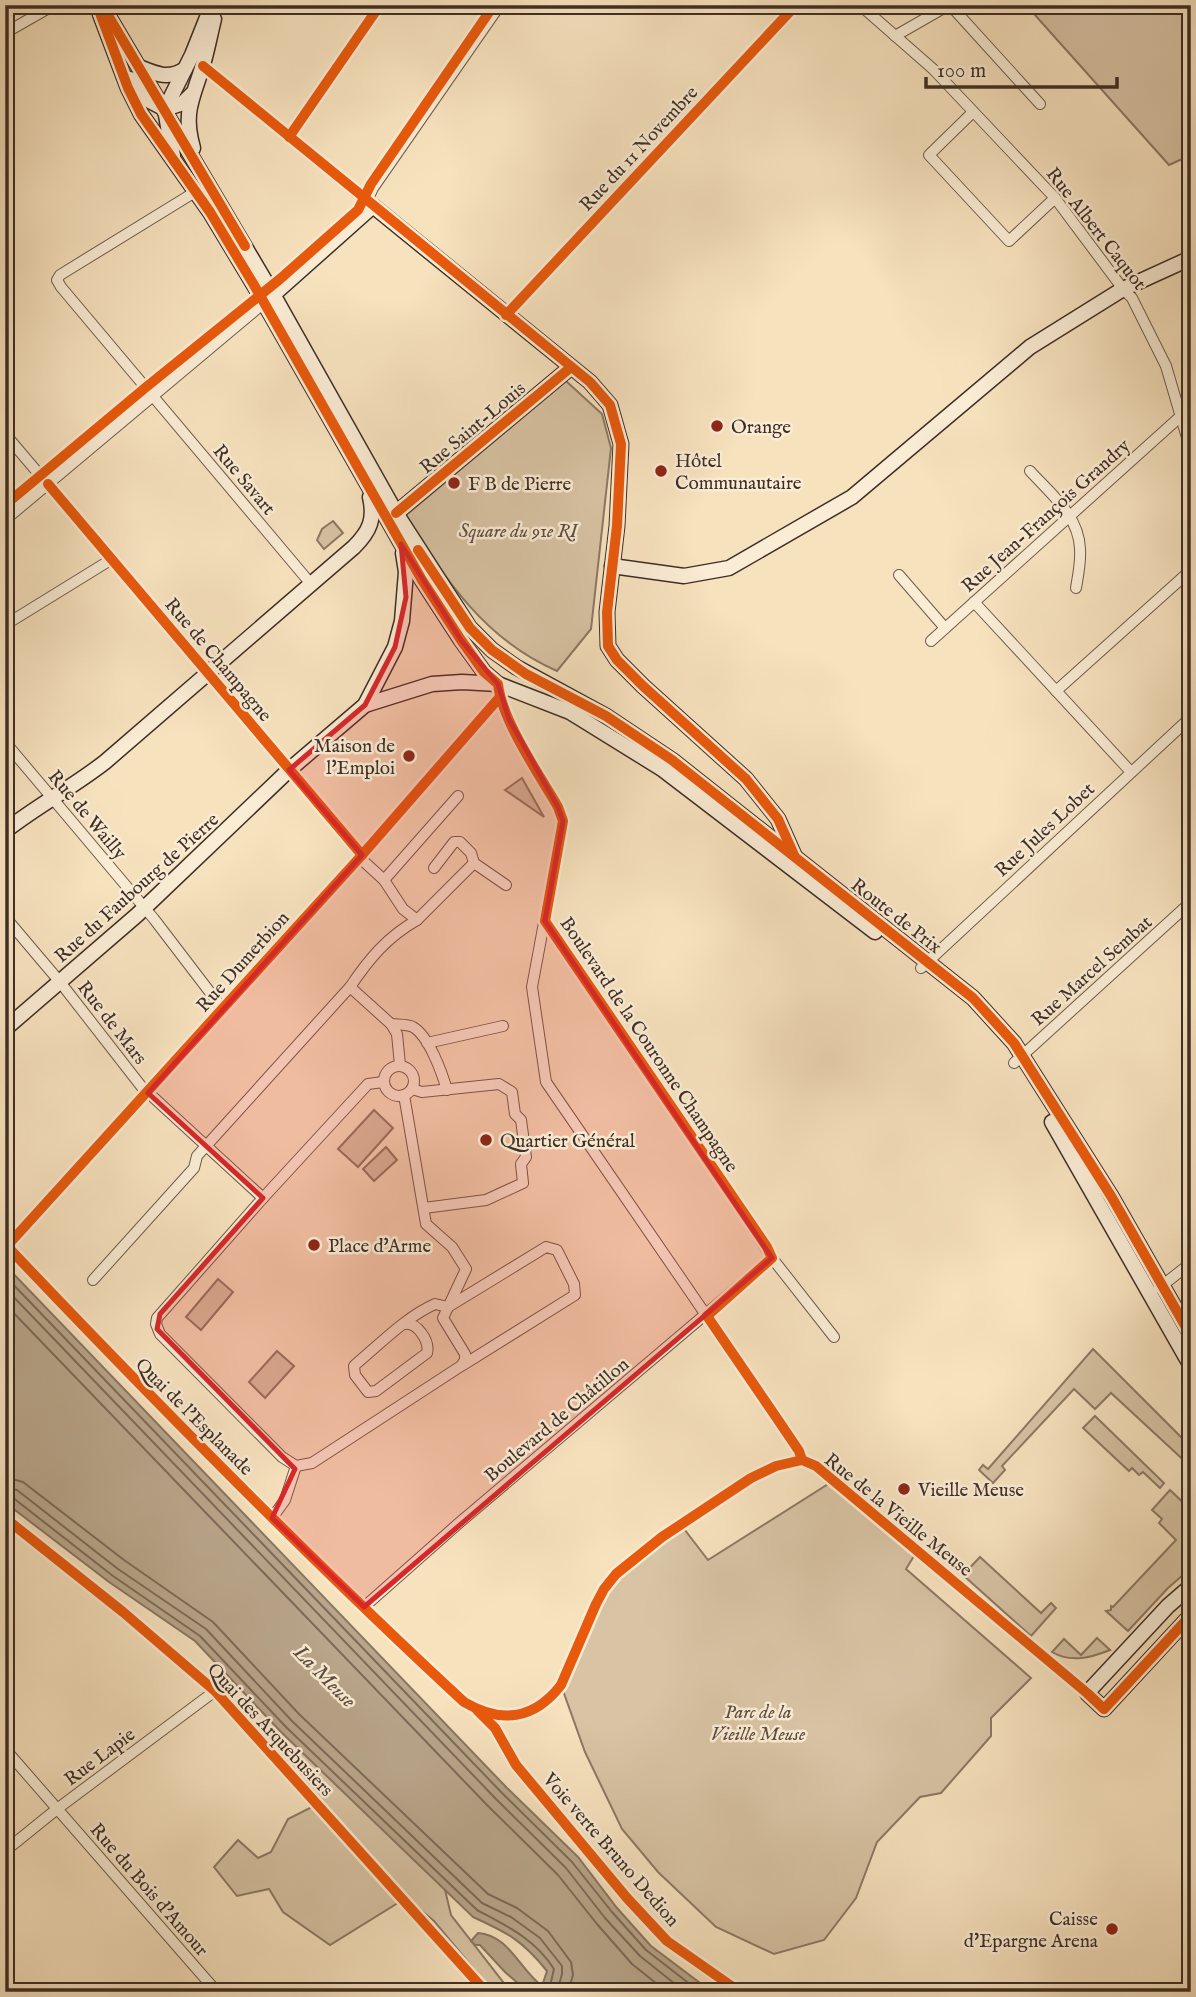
<svg xmlns="http://www.w3.org/2000/svg" width="1196" height="1997" viewBox="0 0 1196 1997" font-family="'IM FELL English',serif">
<style>
.green{fill:#d8c3a4;stroke:#8c7865;stroke-width:2}
.water{fill:#b8a58a;stroke:#887562;stroke-width:2}
.lines{fill:none;stroke-linecap:round;stroke-linejoin:round}
.shore{stroke:#7c6a58;stroke-width:2}
.street-casing{stroke:#6d5b4c;stroke-width:12}
.secondary-casing{stroke:#3f2e26;stroke-width:17}
.street{stroke:#faecd5;stroke-width:10}
.secondary{stroke:#faecd5;stroke-width:14}
.cycleway-casing{stroke:#faecd5;stroke-width:15}
.cycleway{stroke:#e8590c;stroke-width:10}
.marked{fill:#d62828;fill-opacity:0.2;stroke:#d62828;stroke-width:5;stroke-linejoin:round}
.poi-dot{fill:#8f2418;stroke:#faecd5;stroke-width:2.5}
.labels{text-anchor:middle;stroke-width:5;stroke-linejoin:round;paint-order:stroke}
.street-label{font-size:19px;fill:#3f2e26;stroke:#faecd5}
.poi-label{font-size:19px;fill:#3f2e26;stroke:#faecd5;text-anchor:start}
.park-label{font-size:19px;font-style:italic;fill:#5e4c3f;stroke:#faecd5}
.water-label{font-size:21px;font-style:italic;fill:#5d4c3f;stroke:#faecd5}
</style>
<rect width="100%" height="100%" fill="#f7e2be"/>
<filter id="stains"><feTurbulence type="fractalNoise" baseFrequency=".00286" numOctaves="4"/><feColorMatrix values="0 0 0 0 .2 0 0 0 0 .09 0 0 0 0 .02 0 0 0 .5 -.17"/></filter>
<radialGradient id="worn" r=".72"><stop offset=".6" stop-color="#630" stop-opacity="0"/><stop offset="1" stop-color="#630" stop-opacity=".3"/></radialGradient>
<g class="green">
<path d="M1026 5H1191V155L1169 165Z"/>
<path d="M566 381 602 414 611 448 591 629 557 671C485 640 446 580 405 516Z"/>
<path d="M333 521 343 533 324 549 317 540 322 529Z"/>
<path d="M522 778 544 817 505 790Z"/>
<path d="M374 1110 393 1128 358 1167 338 1149Z"/>
<path d="M386 1147 397 1160 374 1181 363 1169Z"/>
<path d="M218 1279 233 1292 201 1330 186 1317Z"/>
<path d="M1093 1349 1191 1447V1467L1111 1393 1095 1409 1074 1389 1002 1466 1005 1470 993 1483 979 1470 983 1465 988 1469Z"/>
<path d="M277 1351 294 1366 265 1398 249 1382Z"/>
<path d="M1095 1416 1164 1483 1160 1488 1143 1472 1139 1475 1132 1468 1129 1471 1083 1428Z"/>
<path d="M833 1481 917 1551 906 1569 1031 1678 991 1718V1736L941 1793 920 1797 877 1842 856 1898 824 1940 774 1954 716 1927 658 1872 622 1829 585 1752 561 1685 604 1589 681 1525 708 1560Z"/>
<path d="M1170 1490 1191 1510V1568L1168 1588 1128 1631 1106 1611 1111 1610V1606L1113 1607 1176 1540 1159 1523 1162 1519 1152 1510Z"/>
<path d="M980 1557 1041 1613 1051 1603 1056 1608 1031 1636 963 1575Z"/>
<path d="M1097 1638 1110 1650C1090 1658 1071 1663 1052 1652L1064 1639 1081 1655Z"/>
<path d="M309 1744 438 1860 451 1915 510 1991 493 1992 434 1921 406 1898 330 1945 283 1912 269 1889 237 1896 214 1867 238 1840 258 1858 271 1852 288 1819 322 1802 285 1763Z"/>
</g>
<path class="water" d="M5 1265 507 1788 578 1857 617 1908 651 1946 712 1992 527 1991 505 1972 480 1945H475L471 1941 478 1933C509 1935 520 1970 542 1986L547 1971C522 1940 508 1933 473 1917L281 1732 195 1641 109 1582 11 1507 5 1500Z"/>
<g class="lines">
<g class="shore">
<path d="M5 1276 502 1793 572 1862 612 1912 646 1950 700 1992"/>
<path d="M5 1288 496 1799 566 1868 605 1918 640 1956 685 1992"/>
<path d="M5 1304 488 1806 558 1875 597 1924 632 1964 667 1992"/>
<path d="M5 1477 23 1482 124 1560 213 1622 299 1714 488 1894 517 1908 548 1931 571 1962 573 1975 568 1992"/>
<path d="M5 1487 17 1490 118 1569 206 1629 292 1721 482 1903 511 1917 540 1938 562 1966V1974L557 1992"/>
<path d="M5 1496 12 1497 113 1576 200 1636 286 1727 477 1910C507 1926 535 1939 554 1969L550 1986 545 1992"/>
</g>
<defs>
<g id="street">
<path d="M860 5 933 69 1055 198 1123 289 1132 298 1166 366 1191 451"/>
<path d="M950 5 1040 104"/>
<path d="M5 33 54 5"/>
<path d="M895 36 949 5"/>
<path d="M203 66 370 204"/>
<path d="M973 112 929 155 1009 241 1055 198"/>
<path d="M289 137 380 5"/>
<path d="M195 192 60 275 57 280 61 287 311 584"/>
<path d="M367 201 373 188 500 5"/>
<path d="M506 315 796 5"/>
<path d="M5 434 362 855"/>
<path d="M1030 471C1051 494 1079 516 1080 549 1081 562 1078 576 1076 588"/>
<path d="M5 520 264 303"/>
<path d="M899 575 945 628"/>
<path d="M974 602 1131 772"/>
<path d="M5 625 112 559"/>
<path d="M931 641 1182 415"/>
<path d="M498 684C502 721 539 774 558 807L563 821 532 987 546 1082 776 1417 799 1451 802 1460 816 1466 1087 1693"/>
<path d="M1056 691 1191 570"/>
<path d="M5 742 154 919 222 1008"/>
<path d="M360 858 384 880 458 796"/>
<path d="M474 863 506 885"/>
<path d="M384 880 403 909 417 920 474 863 471 853 460 842H454L434 868"/>
<path d="M5 917 60 982 141 1086 263 1198"/>
<path d="M545 921 738 1204 772 1258 834 1337"/>
<path d="M921 968 1191 717"/>
<path d="M350 987C369 959 387 937 417 920"/>
<path d="M391 1024C398 1025 407 1024 413 1027 429 1036 442 1073 447 1090"/>
<path d="M427 1043 503 1026"/>
<path d="M1014 1063 1191 902"/>
<circle cx="399" cy="1081" r="15"/>
<path d="M383 1082 368 1084 263 1198 157 1318 156 1324 160 1334 282 1457 296 1466 312 1463 461 1366 465 1360V1354L443 1318 466 1269 452 1247 426 1224 404 1095"/>
<path d="M412 1089 422 1092 499 1084 512 1092 515 1114 521 1120 526 1157 521 1164 523 1183 486 1200 424 1208"/>
<path d="M5 1244C154 1401 305 1555 464 1702 501 1724 534 1720 561 1685L596 1604 604 1589 616 1574 662 1537 751 1478 776 1466 802 1460"/>
<path d="M7 1246 362 855 499 698"/>
<path d="M93 1280 194 1168 197 1156 350 987 391 1024 397 1034 400 1065"/>
<path d="M1159 1288 1191 1263"/>
<path d="M405 1324C417 1322 430 1341 427 1353L376 1391 368 1392 355 1375 354 1366 356 1364C381 1343 406 1317 435 1304L448 1307 546 1247 557 1250 574 1284 575 1295 463 1365"/>
<path d="M5 1518 123 1612 215 1691 281 1763"/>
<path d="M272 1518 285 1500 296 1466"/>
<path d="M364 1607 459 1523 772 1258"/>
<path d="M5 1749 217 1992"/>
<path d="M5 1851 57 1809 215 1691"/>
</g>
<g id="secondary">
<path d="M102 5 274 296 396 513 470 628 492 650 516 667 606 716 672 760 973 998 1014 1043 1111 1196 1191 1336"/>
<path d="M100 14 128 88 141 114 210 212 254 285 422 580 461 640 484 672 498 684"/>
<path d="M139 67C156 74 169 80 185 69"/>
<path d="M130 79 146 99 165 109 183 103 192 94"/>
<path d="M193 148C183 113 192 100 202 68 207 52 210 35 214 19"/>
<path d="M173 156 165 109 192 55 212 5"/>
<path d="M264 303 373 206 590 382 610 405 621 444 617 526 607 612 608 646 617 660 643 686 746 779 778 819 794 855"/>
<path d="M396 513 570 368"/>
<path d="M612 566 684 576 729 568 852 497 1030 347 1123 289 1191 258"/>
<path d="M365 705 432 684 462 682 498 684 570 712 662 769 875 932"/>
<path d="M5 831C37 806 73 787 105 762L354 547C370 531 375 519 370 497"/>
<path d="M5 1029 137 915 289 770 365 705 395 647 402 621 406 572 403 553"/>
<path d="M1052 1122 1191 1366"/>
<path d="M1191 1586 1168 1606 1087 1693 1104 1709 1191 1615"/>
</g>
</defs>
<use href="#street" class="street-casing"/>
<use href="#secondary" class="secondary-casing"/>
<use href="#street" class="street"/>
<use href="#secondary" class="secondary"/>
<defs>
<g id="cycleway">
<path d="M97 5 128 88 141 114 210 212 254 285 422 580 461 640 484 672 498 684C502 721 539 774 558 807L563 821 545 921 767 1247 772 1258 707 1316 776 1417 799 1451 802 1460 816 1466 1087 1693 1104 1709 1191 1615"/>
<path d="M109 17 245 246"/>
<path d="M203 66 590 382 610 405 621 444 617 526 607 612 608 646 617 660 643 686 746 779 778 819 794 855"/>
<path d="M289 137 380 5"/>
<path d="M506 315 796 5"/>
<path d="M48 484 362 855"/>
<path d="M5 505 145 388 280 279 358 210 371 184 494 5"/>
<path d="M396 513 570 368"/>
<path d="M418 550 470 628 492 650 526 674 606 716 672 760 973 998 1014 1043 1111 1196 1191 1336"/>
<path d="M5 1244C154 1401 305 1555 464 1702 501 1724 534 1720 561 1685L596 1604 604 1589 616 1574 662 1537 751 1478 776 1466 802 1460"/>
<path d="M7 1246 362 855 499 698"/>
<path d="M5 1518 123 1612 215 1691 486 1992"/>
<path d="M477 1710 495 1728 516 1765 627 1898 667 1941 740 1992"/>
</g>
</defs>
<use href="#cycleway" class="cycleway-casing"/>
<use href="#cycleway" class="cycleway"/>
</g>
<path class="marked" d="M401 544 461 640 498 684 509 719 558 807 563 821 545 921 772 1258 364 1607 272 1518 295 1469 157 1329 160 1314 263 1198 148 1093 362 855 289 770 365 705 395 647 406 597Z"/>
<g class="poi-dot">
<circle cx="717" cy="426" r="7"/>
<circle cx="661" cy="471" r="7"/>
<circle cx="454" cy="483" r="7"/>
<circle cx="409" cy="756" r="7"/>
<circle cx="486" cy="1140" r="7"/>
<circle cx="314" cy="1245" r="7"/>
<circle cx="904" cy="1489" r="7"/>
<circle cx="1112" cy="1929" r="7"/>
</g>
<g class="labels">
<g class="street-label">
<text transform="translate(638 148) rotate(-47)" y="7">Rue du 11 Novembre</text>
<text transform="translate(1097 228) rotate(52)" y="7">Rue Albert Caquot</text>
<text transform="translate(472 427) rotate(-40)" y="7">Rue Saint-Louis</text>
<text transform="translate(245 479) rotate(50)" y="7">Rue Savart</text>
<text transform="translate(1045 515) rotate(-42)" y="7">Rue Jean-François Grandry</text>
<text transform="translate(219 659) rotate(50)" y="7">Rue de Champagne</text>
<text transform="translate(88 814) rotate(50)" y="7">Rue de Wailly</text>
<text transform="translate(1044 829) rotate(-43)" y="7">Rue Jules Lobet</text>
<text transform="translate(136 887) rotate(-42)" y="7">Rue du Faubourg de Pierre</text>
<text transform="translate(897 915) rotate(38)" y="7">Route de Prix</text>
<text transform="translate(242 961) rotate(-48)" y="7">Rue Dumerbion</text>
<text transform="translate(1091 970) rotate(-42)" y="7">Rue Marcel Sembat</text>
<text transform="translate(113 1022) rotate(52)" y="7">Rue de Mars</text>
<text transform="translate(650 1044) rotate(56)" y="7">Boulevard de la Couronne Champagne</text>
<text transform="translate(195 1416) rotate(45)" y="7">Quai de l'Esplanade</text>
<text transform="translate(556 1419) rotate(-40)" y="7">Boulevard de Châtillon</text>
<text transform="translate(899 1514) rotate(39)" y="7">Rue de la Vieille Meuse</text>
<text transform="translate(271 1729) rotate(47)" y="7">Quai des Arquebusiers</text>
<text transform="translate(99 1756) rotate(-37)" y="7">Rue Lapie</text>
<text transform="translate(612 1849) rotate(49)" y="7">Voie verte Bruno Dedion</text>
<text transform="translate(150 1889) rotate(49)" y="7">Rue du Bois d'Amour</text>
</g>
<g class="poi-label">
<text x="731" y="433">Orange</text>
<text x="675" y="467">Hôtel<tspan x="675" dy="22">Communautaire</tspan></text>
<text x="468" y="490">F B de Pierre</text>
<text x="395" y="752" text-anchor="end">Maison de<tspan x="395" dy="22">l'Emploi</tspan></text>
<text x="500" y="1147">Quartier Général</text>
<text x="328" y="1252">Place d'Arme</text>
<text x="918" y="1496">Vieille Meuse</text>
<text x="1098" y="1925" text-anchor="end">Caisse<tspan x="1098" dy="22">d'Epargne Arena</tspan></text>
</g>
<g class="park-label">
<text x="518" y="537">Square du 91e RI</text>
<text x="758" y="1718">Parc de la<tspan x="758" dy="22">Vieille Meuse</tspan></text>
</g>
<g class="water-label">
<text transform="translate(325 1676) rotate(45)" y="7">La Meuse</text>
</g>
</g>
<rect width="1196" height="1997" fill="none" stroke="#f7e2be" stroke-width="28"/>
<rect x="7" y="7" width="1182" height="1983" fill="none" stroke="#3f2e26" stroke-width="3.5"/>
<rect x="14" y="14" width="1168" height="1969" fill="none" stroke="#3f2e26" stroke-width="2"/>
<path d="M926 77v10h191v-10" fill="none" stroke="#3f2e26" stroke-width="3.5"/>
<text x="937" y="77" font-size="21" fill="#3f2e26" stroke="#faecd5" stroke-width="5" paint-order="stroke">100 m</text>
<rect width="100%" height="100%" filter="url(#stains)"/>
<rect width="100%" height="100%" fill="url(#worn)"/>
</svg>
